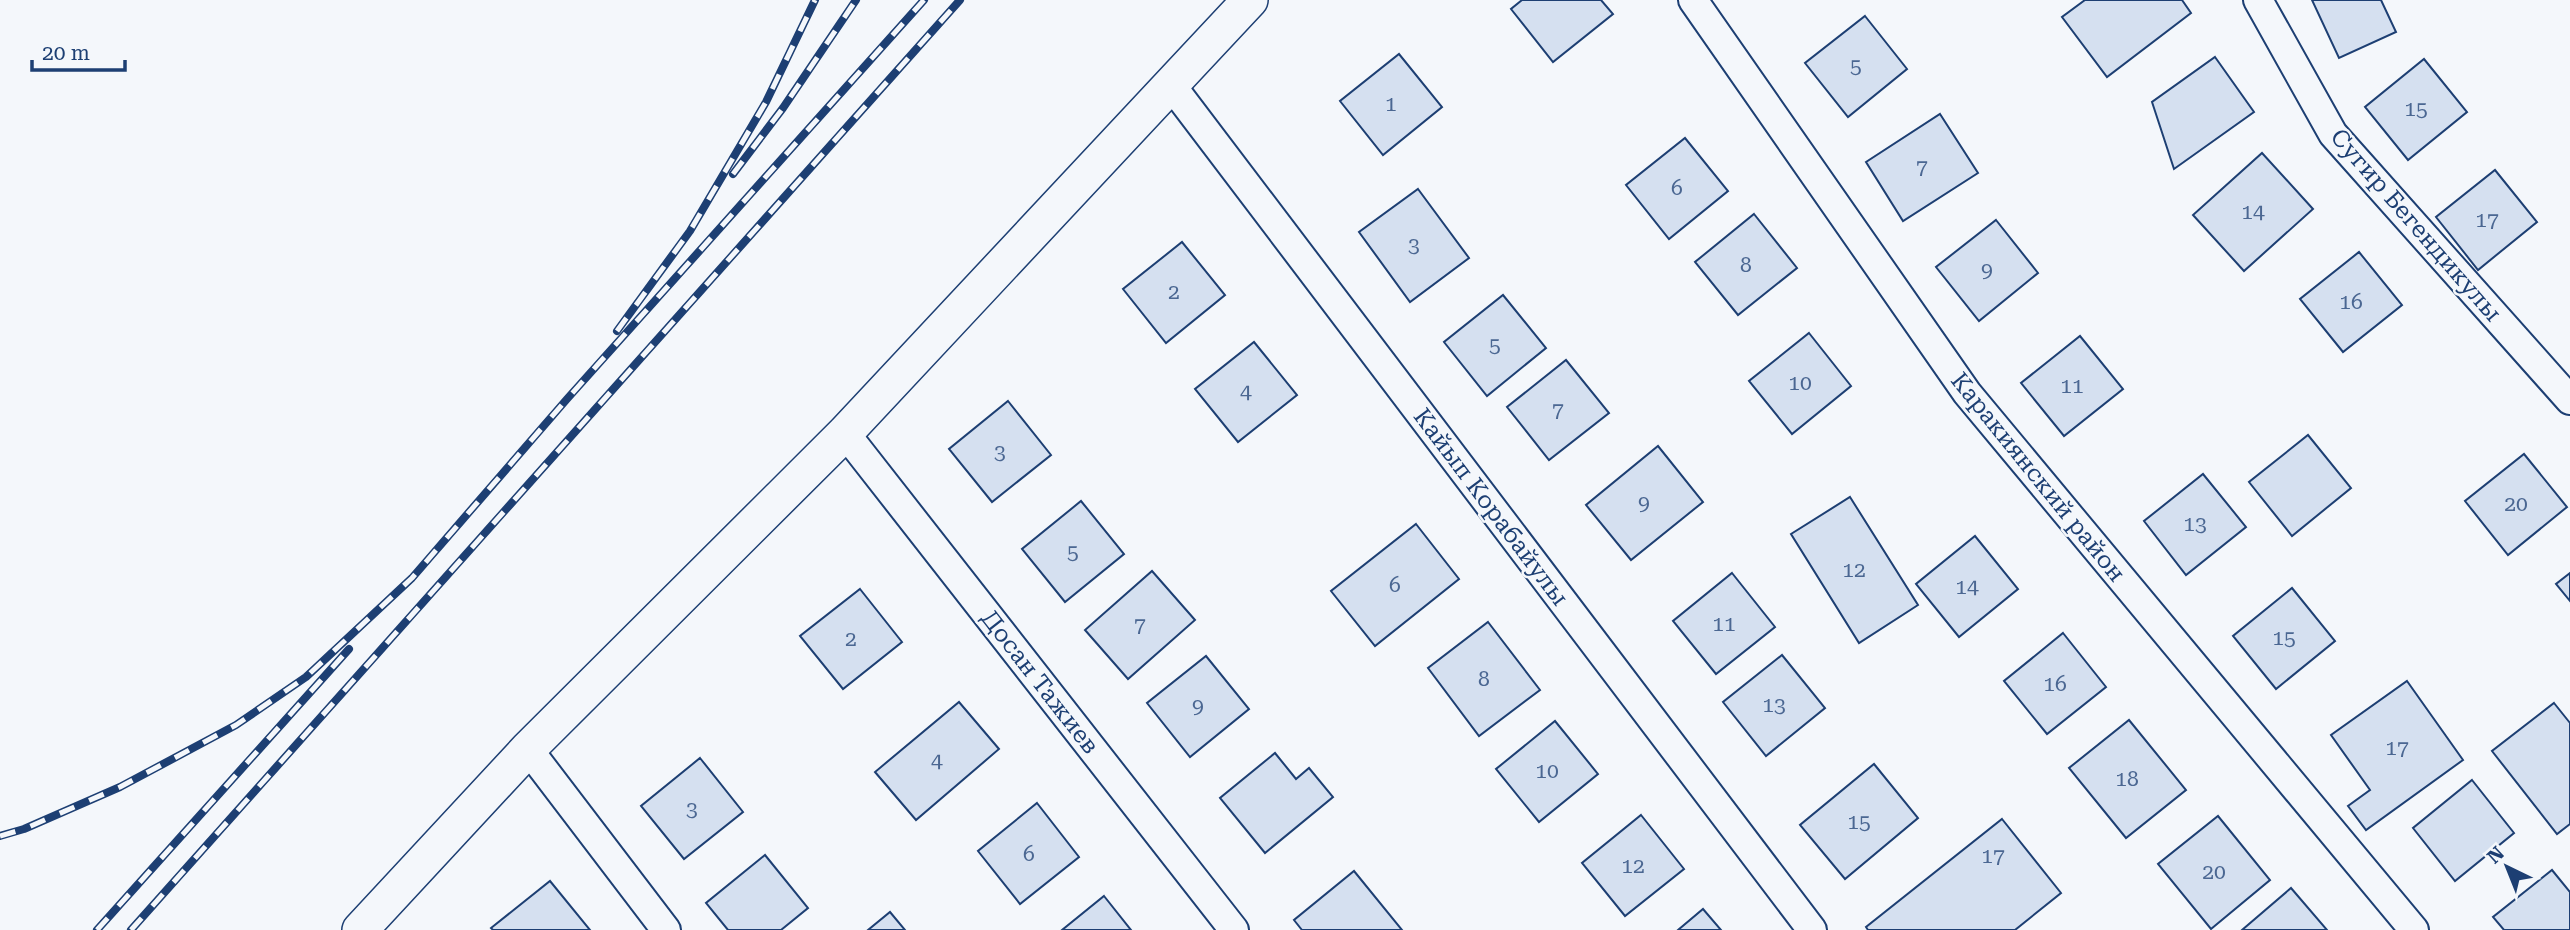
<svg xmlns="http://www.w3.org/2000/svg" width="2570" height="930" viewBox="0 0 2570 930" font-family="'Roboto Serif',serif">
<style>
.building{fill:#d5e0f0;stroke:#1d3f73;stroke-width:2}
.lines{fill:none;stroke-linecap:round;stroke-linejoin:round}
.minor-casing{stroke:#1d3f73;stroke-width:32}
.tertiary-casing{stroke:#1d3f73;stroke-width:38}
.minor{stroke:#f4f7fb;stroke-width:28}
.tertiary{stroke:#f4f7fb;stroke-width:35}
.rail-casing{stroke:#1d3f73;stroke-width:8}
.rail{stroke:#f4f7fb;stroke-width:5;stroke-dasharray:16;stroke-linecap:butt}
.labels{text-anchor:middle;stroke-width:5;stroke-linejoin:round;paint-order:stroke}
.number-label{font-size:21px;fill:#4b6792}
.street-label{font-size:24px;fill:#1d3f73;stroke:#f4f7fb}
</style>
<rect width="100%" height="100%" fill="#f4f7fb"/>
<g class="building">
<path d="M1522 0H1601L1613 14 1553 62 1511 9Z"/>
<path d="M2085 0H2182L2191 13 2107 77 2062 17Z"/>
<path d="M2312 0H2381L2396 32 2339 58Z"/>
<path d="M1865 16 1907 69 1848 117 1805 63Z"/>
<path d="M1399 54 1442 107 1383 155 1340 101Z"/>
<path d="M2215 57 2254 112 2174 169 2152 102Z"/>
<path d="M2424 59 2467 112 2408 160 2365 107Z"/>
<path d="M1940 114 1978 173 1903 221 1866 162Z"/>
<path d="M1685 138 1728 191 1669 239 1626 185Z"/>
<path d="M2262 153 2313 209 2244 271 2193 215Z"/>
<path d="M2495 170 2537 222 2478 270 2436 217Z"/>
<path d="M1418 189 1469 258 1410 302 1359 232Z"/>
<path d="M1754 214 1797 268 1738 315 1695 262Z"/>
<path d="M1996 220 2038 273 1979 321 1936 267Z"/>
<path d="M1182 242 1225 295 1166 343 1123 289Z"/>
<path d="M2359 252 2402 305 2343 352 2300 299Z"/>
<path d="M1503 295 1546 348 1487 396 1444 342Z"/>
<path d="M1809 333 1851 386 1792 434 1749 381Z"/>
<path d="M2080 336 2123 389 2064 436 2021 383Z"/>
<path d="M1254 342 1297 395 1238 442 1195 389Z"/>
<path d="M1566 360 1609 413 1549 460 1507 407Z"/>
<path d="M1008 401 1051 455 992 502 949 449Z"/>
<path d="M2308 435 2351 488 2292 536 2249 482Z"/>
<path d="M1658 446 1703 502 1631 560 1586 505Z"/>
<path d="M2524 454 2567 507 2508 555 2465 501Z"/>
<path d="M2203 474 2246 527 2186 575 2144 521Z"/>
<path d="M1850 497 1918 605 1859 643 1791 534Z"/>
<path d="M1081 501 1124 554 1065 602 1022 549Z"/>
<path d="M1416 524 1459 579 1375 646 1331 591Z"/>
<path d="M1975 536 2018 589 1959 637 1916 584Z"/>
<path d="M1152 571 1195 620 1128 679 1085 630Z"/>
<path d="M1732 573 1775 627 1716 674 1673 621Z"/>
<path d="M2570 573V601L2556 584Z"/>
<path d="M2292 588 2335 641 2276 689 2233 636Z"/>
<path d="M860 589 902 642 843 689 800 636Z"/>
<path d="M1488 622 1540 690 1479 736 1428 668Z"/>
<path d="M2063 633 2106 687 2047 734 2004 681Z"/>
<path d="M1782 655 1825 708 1766 756 1723 702Z"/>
<path d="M1206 656 1249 709 1190 757 1147 703Z"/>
<path d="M2407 681 2463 760 2366 830 2348 806 2370 790 2331 735Z"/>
<path d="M959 702 999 749 916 820 875 772Z"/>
<path d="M2554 703 2570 723V824L2557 834 2492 751Z"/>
<path d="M2129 720 2186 790 2126 838 2069 768Z"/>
<path d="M1555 721 1598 774 1539 822 1496 769Z"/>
<path d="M1275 753 1296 779 1309 768 1333 797 1265 853 1220 798Z"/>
<path d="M700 758 743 812 684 859 641 806Z"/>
<path d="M1874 764 1918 818 1845 879 1800 825Z"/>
<path d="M2472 780 2514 833 2455 881 2413 828Z"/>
<path d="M1037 803 1079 857 1020 904 978 851Z"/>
<path d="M1641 815 1684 869 1625 916 1582 863Z"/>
<path d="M2218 816 2270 880 2211 929 2158 864Z"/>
<path d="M2002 819 2061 893 2015 930H1868L1866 927Z"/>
<path d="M765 855 808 908 781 930H728L706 903Z"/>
<path d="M2552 870 2570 892V930H2504L2493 917Z"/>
<path d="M1354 871 1402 930H1302L1294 920Z"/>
<path d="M550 881 590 930H493L491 928Z"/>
<path d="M2291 888 2327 930H2242Z"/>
<path d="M1104 896 1131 930H1062Z"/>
<path d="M1703 909 1721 930H1678Z"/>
<path d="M890 912 905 930H868Z"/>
</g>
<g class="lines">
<defs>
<g id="minor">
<path d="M1693 0 1967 393 2414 930"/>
<path d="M2258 0 2333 134 2570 400"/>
<path d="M1171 85 1812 930"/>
<path d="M845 433 1234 930"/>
<path d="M528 749 666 930"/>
</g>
<path id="tertiary" d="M360 930 528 749 845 433 1250 0"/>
</defs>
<use href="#minor" class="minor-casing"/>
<use href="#tertiary" class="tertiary-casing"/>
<use href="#minor" class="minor"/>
<use href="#tertiary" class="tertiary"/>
<defs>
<g id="rail">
<path d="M733 174 783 108 856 0"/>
<path d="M617 331 690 231 766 102 815 0"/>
<path d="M0 836 24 829 120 787 236 725 306 677 412 578 567 399 924 0"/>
<path d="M97 930 349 649"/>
<path d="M131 930 960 0"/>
</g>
</defs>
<use href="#rail" class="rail-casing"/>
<use href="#rail" class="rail"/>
</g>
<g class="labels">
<g class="number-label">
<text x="1856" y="73">5</text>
<text x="1391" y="111">1</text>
<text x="2416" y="116">15</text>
<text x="1922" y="174">7</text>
<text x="1677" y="195">6</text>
<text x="2253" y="219">14</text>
<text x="2487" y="227">17</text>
<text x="1414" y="252">3</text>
<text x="1746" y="272">8</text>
<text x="1987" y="277">9</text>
<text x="1174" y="299">2</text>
<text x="2351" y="309">16</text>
<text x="1495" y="352">5</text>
<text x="1800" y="390">10</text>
<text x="2072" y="393">11</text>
<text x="1246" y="399">4</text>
<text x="1558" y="417">7</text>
<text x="1000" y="459">3</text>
<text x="1644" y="510">9</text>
<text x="2516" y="511">20</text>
<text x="2195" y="531">13</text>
<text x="1073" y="559">5</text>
<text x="1854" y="577">12</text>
<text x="1395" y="592">6</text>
<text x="1967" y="594">14</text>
<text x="1724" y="631">11</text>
<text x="1140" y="632">7</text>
<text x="2284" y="645">15</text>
<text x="851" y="646">2</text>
<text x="1484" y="686">8</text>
<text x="2055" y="691">16</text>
<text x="1774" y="712">13</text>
<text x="1198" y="713">9</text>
<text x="2397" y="755">17</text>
<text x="937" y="768">4</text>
<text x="1547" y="778">10</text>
<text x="2127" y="786">18</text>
<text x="692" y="816">3</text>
<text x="1859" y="829">15</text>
<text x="1029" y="861">6</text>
<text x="1993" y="863">17</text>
<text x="1633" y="873">12</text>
<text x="2214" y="879">20</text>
</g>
<g class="street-label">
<text transform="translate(2416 225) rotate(49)" y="8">Сугир Бегендикулы</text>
<text transform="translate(2038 477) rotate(51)" y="8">Каракиянский район</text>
<text transform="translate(1491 507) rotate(53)" y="8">Кайып Корабайулы</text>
<text transform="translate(1040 682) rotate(52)" y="8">Досан Тажиев</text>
</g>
</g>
<g transform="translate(2507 867) rotate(317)" stroke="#f4f7fb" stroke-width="5" paint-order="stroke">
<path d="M0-5L12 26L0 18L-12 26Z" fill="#1d3f73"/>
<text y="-10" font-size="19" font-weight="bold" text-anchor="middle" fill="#1d3f73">N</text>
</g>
<path d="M32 60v10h93v-10" fill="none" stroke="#1d3f73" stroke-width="3.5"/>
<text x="42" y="60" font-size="21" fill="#1d3f73" stroke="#f4f7fb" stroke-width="5" paint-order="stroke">20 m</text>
</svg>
